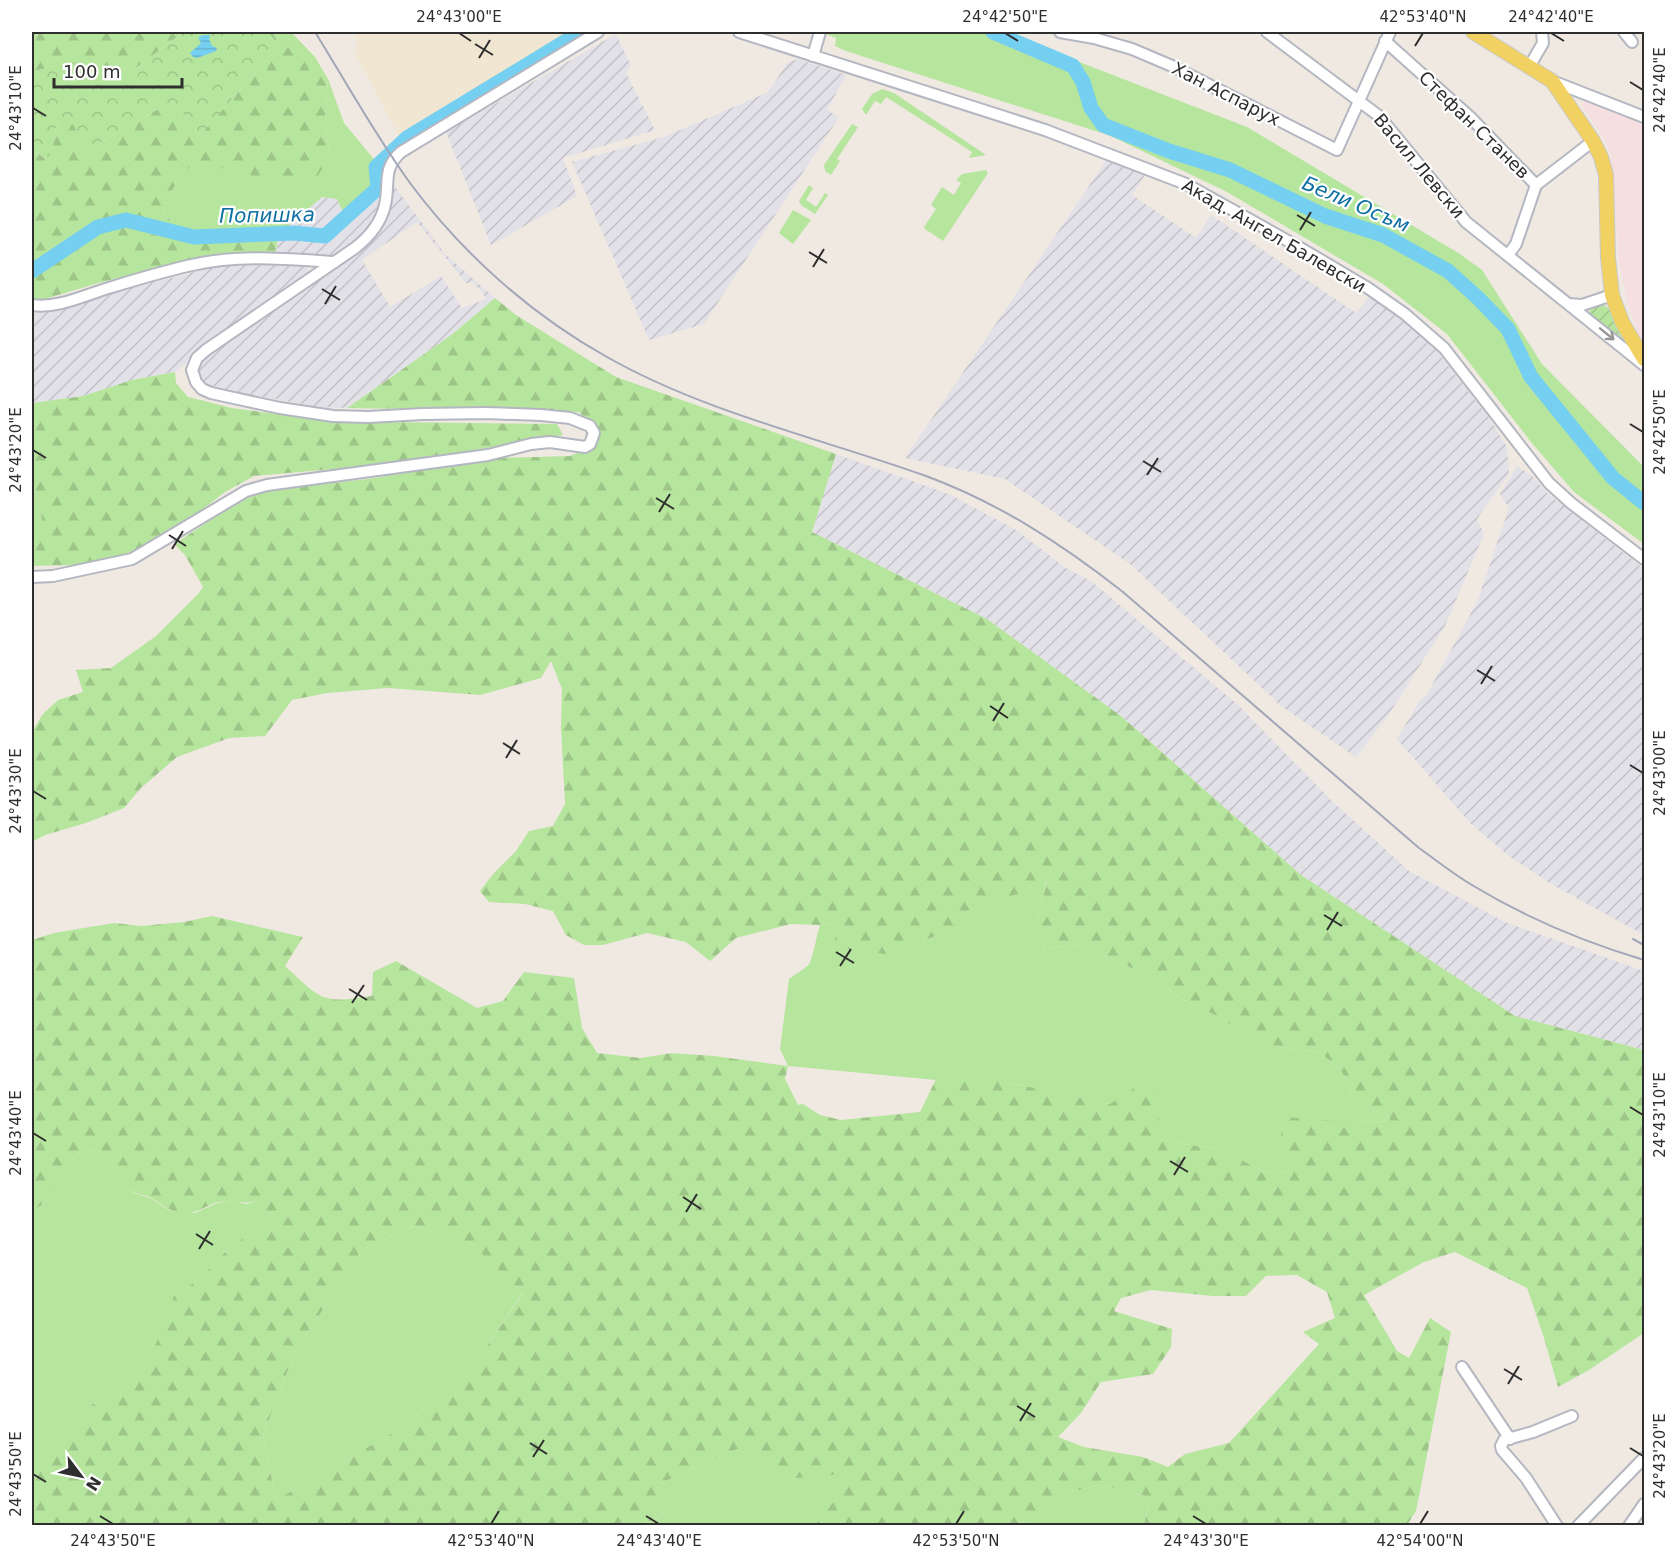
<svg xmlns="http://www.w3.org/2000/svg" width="1676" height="1557" viewBox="0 0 1676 1557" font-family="'DejaVu Sans',sans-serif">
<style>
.industrial{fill:url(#industrial-furrows);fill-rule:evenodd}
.education{fill:#f0e6d1}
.medical{fill:#f5dfe0}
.grass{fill:#b6e59e}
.forest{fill:url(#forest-firs);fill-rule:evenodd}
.park{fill:url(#park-crowns)}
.garden{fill:url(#garden-furrows)}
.water{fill:url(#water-rules)}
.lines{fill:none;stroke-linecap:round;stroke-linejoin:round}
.river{stroke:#75cff0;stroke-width:15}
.minor-casing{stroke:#b4b7c1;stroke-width:14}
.major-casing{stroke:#c9c9c9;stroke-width:16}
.minor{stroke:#fff;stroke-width:10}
.major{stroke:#f2d163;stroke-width:14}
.rail{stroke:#a3a6b8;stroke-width:2}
.oneway{stroke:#969696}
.ticks{fill:none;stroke:#2e2e2e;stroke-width:2}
.labels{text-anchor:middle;stroke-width:4.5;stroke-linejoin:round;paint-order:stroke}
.street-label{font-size:18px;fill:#2e2e2e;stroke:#fff}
.water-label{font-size:20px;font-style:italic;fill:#0d6fa3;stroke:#fff}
.neatline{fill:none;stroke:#2e2e2e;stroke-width:2}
.ticks-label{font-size:15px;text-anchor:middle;fill:#2e2e2e}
</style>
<defs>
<pattern id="industrial-furrows" width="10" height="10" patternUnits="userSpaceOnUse" patternTransform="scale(1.5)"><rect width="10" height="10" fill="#e3e1e8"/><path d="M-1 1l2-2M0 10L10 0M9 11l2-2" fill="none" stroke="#c3c1c7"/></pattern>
<pattern id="forest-firs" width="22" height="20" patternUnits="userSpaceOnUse" patternTransform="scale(1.5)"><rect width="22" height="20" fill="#b6e59e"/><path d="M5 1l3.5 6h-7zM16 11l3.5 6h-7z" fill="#9dc588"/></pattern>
<pattern id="park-crowns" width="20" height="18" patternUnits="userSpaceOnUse" patternTransform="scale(1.5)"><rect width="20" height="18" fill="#b6e59e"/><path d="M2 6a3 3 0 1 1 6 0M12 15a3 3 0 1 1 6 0" fill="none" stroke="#9dc588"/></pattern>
<pattern id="garden-furrows" width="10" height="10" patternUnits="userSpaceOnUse" patternTransform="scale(1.5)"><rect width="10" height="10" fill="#b6e59e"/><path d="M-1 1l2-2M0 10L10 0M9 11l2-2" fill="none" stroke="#9dc588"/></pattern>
<pattern id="water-rules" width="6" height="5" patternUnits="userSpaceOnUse" patternTransform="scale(1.5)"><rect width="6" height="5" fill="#75cff0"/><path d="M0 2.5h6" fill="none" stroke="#66b2ce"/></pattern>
</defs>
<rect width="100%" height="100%" fill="#efe9e1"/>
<g class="industrial">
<path d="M616 34 631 66 626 73 655 130 563 158 577 196 491 245 446 132Z"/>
<path d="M798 59 846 75 827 110 839 117 704 324 649 340 572 162 664 137 768 92 788 62Z"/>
<path d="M1108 158 1147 172 1132 195 1196 238 1211 215 1356 313 1370 296 1402 318 1433 346 1489 418 1507 447 1509 474 1477 519 1484 534 1445 626 1389 714 1356 757 1281 706 1130 564 1005 479 905 458Z"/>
<path d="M382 169 445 254 495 298 450 336 347 408 320 407 235 392 200 383 194 370 203 357 320 269 327 259 276 254 279 234 322 197 337 199 345 214 371 192ZM417 222 466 283 473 282 487 299 462 308 441 276 390 307 362 260Z"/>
<path d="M239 262 307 265 308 272 207 346 175 372 132 380 83 396 32 403V314L114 290 185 275 214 264Z"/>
<path d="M836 454 949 494 1016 530 1066 568 1091 581 1237 704 1332 801 1409 871 1507 923 1644 971V1050L1515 1016 1301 875 1121 716 987 619 812 532Z"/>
<path d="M1517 466 1532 476 1547 493 1644 569V935L1551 884 1509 856 1470 823 1397 739 1420 700 1427 694 1477 602 1509 508 1500 494Z"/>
</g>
<path class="education" d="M359 32H573L401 139 353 50 358 48 355 37Z"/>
<path class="medical" d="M1584 100H1596L1644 120V343L1638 334 1626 297 1619 261 1610 152 1602 136 1581 104Z"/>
<g class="grass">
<path d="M827 32H1002L1247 127 1460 254 1482 270 1542 364 1644 467V544L1574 492 1531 442 1447 334 1383 284 1227 192 1111 136 846 51 835 46 836 38 826 34Z"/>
<path d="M328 79 344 123 382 169 371 192 344 214 337 199 322 197 279 234 185 232 174 225 164 213 168 196 184 170 205 163 283 184 330 155 325 124Z"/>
<path d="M882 89 894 93 986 155 969 158 972 152 886 97 881 104 875 101 866 115 862 109 872 94Z"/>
<path d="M852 124 858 127 837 159 840 161 831 175 825 171 824 165Z"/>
<path d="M986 170 988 173 943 241 925 229 924 227 936 209 931 205 942 187 954 195 961 183 956 180 962 174Z"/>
<path d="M809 185 813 188 806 200 816 207 825 193 828 195 815 214 801 205 799 201Z"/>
<path d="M793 210 811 220 793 244 779 233Z"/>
<path d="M32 487C41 497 46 533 39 545 37 548 34 550 32 552Z"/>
<path d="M1047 879 1037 921 1045 948 1078 945 1146 974 1180 998 1217 1016 1239 1030 1259 1036 1274 1046 1320 1052 1342 1072 1353 1098 1390 1117V1121L1349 1122 1291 1159V1171L1265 1173 1224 1150 1157 1140V1122L1110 1104 1080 1100 1016 1084 968 1078 936 1080 788 1066 780 1049 789 979C795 974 804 970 809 964 813 959 817 933 820 925L835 922 894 955 915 944 963 925 962 913 1000 896H1013Z"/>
<path d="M98 1150 112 1159 126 1190 152 1199 169 1210 195 1213 217 1203 232 1201 246 1204 256 1202 262 1211 274 1215 275 1219 232 1245 199 1279 173 1297V1308L152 1363 103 1399 87 1407 63 1444 32 1467V1211C56 1199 63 1175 77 1153Z"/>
<path d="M414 1226 470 1243 523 1292 476 1363 403 1427 276 1500 263 1435 295 1352 362 1250Z"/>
<path d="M737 1449 767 1465 786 1479 841 1473 851 1485 838 1496 815 1525 641 1526 664 1515 661 1506V1483Z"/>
<path d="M1100 1485 1153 1498 1147 1511 1144 1525 1011 1526 1027 1521 1063 1494Z"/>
</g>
<g class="forest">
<path d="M32 32H184L136 68 61 64 32 72Z"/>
<path d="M268 32H291L315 57 328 79 325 124 330 155 316 179 283 184 205 164 184 170 168 197 164 213 174 225 185 232 279 234 275 254 210 256 102 282 38 301 32 299V149L46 159 52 150 57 122 69 117 88 150 172 101 200 135 279 46Z"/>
<path d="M573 32H593L406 148 401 139Z"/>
<path d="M495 298 516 315 616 377 836 454 812 532 987 619 1121 716 1301 875 1515 1016 1644 1050V1333L1589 1370 1558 1387 1544 1338 1527 1288 1455 1252 1424 1262 1364 1295 1397 1351 1409 1358 1430 1318 1451 1332 1416 1511 1407 1525H1144L1147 1511 1153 1498 1100 1485 1063 1494 1027 1521 1011 1525H815L838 1496 850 1485 841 1474 786 1479 767 1465 737 1449 661 1483V1506L664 1515 641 1525H32V1467L63 1444 87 1407 103 1399 152 1363C151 1339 174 1322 173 1297L199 1279 232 1245 275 1219 274 1215 262 1211 256 1202C243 1204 231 1200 218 1202 206 1205 196 1215 182 1213 170 1212 163 1205 153 1199 145 1195 135 1193 126 1190L112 1159 98 1150 77 1153C63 1175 56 1199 32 1211V940L54 933 114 923 141 926 184 922 212 916 303 937 285 966C322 1000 321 1004 372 996L373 972 396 961 477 1008 503 1001 524 972 574 978 582 1028 597 1053 641 1058 672 1053 714 1056 788 1066 785 1079 798 1105 803 1104 820 1115 841 1120 920 1112 936 1079C946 1079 958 1077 968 1078 1016 1081 1063 1096 1110 1104L1140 1084 1161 1091 1157 1140 1224 1150 1265 1173 1291 1171V1159L1279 1147 1284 1117 1349 1122 1390 1121V1117L1353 1098 1342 1072 1320 1052 1274 1046 1259 1036 1239 1030 1217 1016 1180 998 1146 974 1078 945 1045 948 1037 921 1047 880 1013 896H1000L963 913V925L915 944 894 955 836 948 834 922 820 925 791 924 736 938 710 961 686 942 647 933 603 945H584L566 935 553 911 525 904 489 902 480 891 494 873 516 851 529 831 553 826 565 804 561 727 562 689 551 661 541 678 480 695 388 688 327 693 292 700 265 736 229 738 177 757 141 788 124 808 86 823 45 835 32 842V733L42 715 58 700 83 692 76 670 111 668 156 636 198 594 203 587 185 555 176 546V543L245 497 277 489 368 479 495 458 570 456 595 446 597 430 579 412 347 408 450 336ZM414 1226 470 1243 523 1293 476 1363 403 1427 276 1500 263 1435 295 1352 362 1250ZM1297 1275 1327 1292 1335 1318 1303 1332 1319 1344 1229 1443 1185 1454 1168 1467 1143 1457 1084 1447 1058 1437 1081 1413 1101 1382 1153 1374 1171 1347 1172 1329 1114 1311 1121 1298 1151 1290 1213 1296H1246L1266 1276Z"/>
<path d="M175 372 176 383 188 397 232 408 306 418 386 422 557 424 563 435 452 454 334 469 254 476 225 492 154 547 116 569 72 565 32 566V552C34 550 37 548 38 545 46 532 41 497 32 487V403L83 396 132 380Z"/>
</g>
<path class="park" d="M184 32H268L279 46 200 135 172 101 88 150 69 118 57 122 52 150 47 159 32 149V72L61 64 136 68Z"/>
<path class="garden" d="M1600 303 1610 309 1625 340 1624 342 1591 314 1588 307Z"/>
<path class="water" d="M204 35H210L209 39 212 46 217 48 216 51 197 58 193 57 190 53 201 43 198 37Z"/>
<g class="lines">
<g class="river">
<path d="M993 32 1073 66 1083 82 1091 108 1103 125 1169 151 1230 170 1325 216 1383 235 1448 271 1478 298 1508 329 1531 377 1613 478 1644 503"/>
<path d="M32 271 98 227 126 220 194 237 294 233 325 236 378 188 376 167 407 138 581 32"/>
</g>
<defs>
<g id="minor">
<path d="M739 32 1045 130 1186 184 1297 246 1368 288 1405 314 1444 348 1549 483 1571 503 1644 559"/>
<path d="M1060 32 1094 38 1132 49 1172 66 1337 150 1390 32"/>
<path d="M1267 32 1379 116 1466 222 1644 365"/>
<path d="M1624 32 1632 42"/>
<path d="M1385 41 1470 117 1536 185 1593 141"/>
<path d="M813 56 820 32"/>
<path d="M1529 67 1543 43 1542 32"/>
<path d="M1552 81 1644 117"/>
<path d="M1508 255 1516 244 1536 185"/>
<path d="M1569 304 1582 305 1612 295"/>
<path d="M32 305C58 309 87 294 112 287 138 279 165 271 192 265 240 254 287 259 335 262"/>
<path d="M32 577 53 576 132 559 246 491 267 485 488 455 531 444 550 442 585 447 590 444 594 433 590 426 570 418 541 415 486 413 423 414 368 417 333 416 280 408 211 393 202 389 196 382 192 370 197 358 206 350 355 248C369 237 381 223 385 205 390 182 382 169 401 152L598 32"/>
<path d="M1462 1367 1510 1439"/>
<path d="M1557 1526 1526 1478 1502 1450 1501 1446 1504 1440 1533 1432 1572 1416"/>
<path d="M1578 1526 1644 1458"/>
<path d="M1629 1526 1644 1504"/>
</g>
<path id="major" d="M1473 32 1552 81 1593 141 1601 157 1606 175 1608 257 1612 295 1622 322 1644 359"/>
</defs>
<use href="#minor" class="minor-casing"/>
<use href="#major" class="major-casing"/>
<use href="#minor" class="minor"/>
<use href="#major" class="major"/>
<g class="rail">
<path d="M315 32C346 82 375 135 410 183 462 253 530 314 607 357 706 413 820 438 926 476 999 503 1062 544 1123 592L1419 848C1436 860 1453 874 1472 885 1526 918 1584 942 1644 960"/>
<path d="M1633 939 1644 945"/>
</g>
</g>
<defs><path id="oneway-shaft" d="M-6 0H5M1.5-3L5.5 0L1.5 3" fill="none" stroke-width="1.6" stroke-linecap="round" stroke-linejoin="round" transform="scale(1.5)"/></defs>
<use class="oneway" href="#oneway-shaft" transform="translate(1607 334) rotate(39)"/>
<path class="ticks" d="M459 33 471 41M1005 33 1018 41M1551 33 1564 41M475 44 493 55M1415 46 1423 33M479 58 490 40M1630 82 1643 90M33 108 46 116M1297 215 1315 226M1300 230 1311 212M809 252 827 263M813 267 824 249M322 289 340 300M325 304 336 286M1630 424 1643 432M33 450 46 458M1143 461 1161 472M1147 475 1158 458M656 498 674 509M659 512 670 494M169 535 186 546M172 549 183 531M1477 670 1495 681M1481 684 1492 666M990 706 1008 718M993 721 1004 703M503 743 520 754M506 758 517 740M1630 765 1643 773M33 791 46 799M1324 915 1342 926M1327 930 1338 912M836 952 854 963M840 966 851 949M349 989 367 1000M352 1003 364 985M1630 1107 1643 1115M33 1133 46 1141M1170 1161 1188 1172M1174 1175 1185 1157M683 1197 701 1209M686 1212 697 1194M196 1234 213 1245M199 1249 210 1231M1504 1369 1522 1380M1508 1384 1519 1366M1017 1406 1035 1417M1020 1421 1031 1403M530 1443 547 1454M1630 1448 1643 1456M533 1457 544 1440M33 1474 46 1482M100 1516 113 1524M646 1516 659 1524M1193 1516 1206 1524M491 1524 499 1511M956 1524 964 1511M1420 1524 1428 1511"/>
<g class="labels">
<g class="street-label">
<text transform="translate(1226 94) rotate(27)" y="6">Хан Аспарух</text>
<text transform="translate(1474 125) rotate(44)" y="6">Стефан Станев</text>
<text transform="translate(1419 166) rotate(50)" y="6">Васил Левски</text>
<text transform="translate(1274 236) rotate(30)" y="6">Акад. Ангел Балевски</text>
</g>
<g class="water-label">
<text transform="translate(1356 204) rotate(23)" y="7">Бели Осъм</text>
<text transform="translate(267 215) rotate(-1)" y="7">Попишка</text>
</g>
</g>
<rect width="1676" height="1557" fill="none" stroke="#ffffff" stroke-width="66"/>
<g transform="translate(81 1476) rotate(122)" stroke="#ffffff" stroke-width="4.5" paint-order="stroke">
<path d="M0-4.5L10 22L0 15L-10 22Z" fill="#2e2e2e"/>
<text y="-9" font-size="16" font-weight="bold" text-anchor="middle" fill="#2e2e2e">N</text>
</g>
<path d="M54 78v9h128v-9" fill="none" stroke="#2e2e2e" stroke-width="3"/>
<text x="63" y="78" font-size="18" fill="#2e2e2e" stroke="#ffffff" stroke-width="4.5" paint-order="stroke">100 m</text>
<rect x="33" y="33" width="1610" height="1491" class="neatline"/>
<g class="ticks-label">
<text x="459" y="22">24°43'00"E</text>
<text x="1005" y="22">24°42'50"E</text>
<text x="1423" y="22">42°53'40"N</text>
<text x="1551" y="22">24°42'40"E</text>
<text transform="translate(1660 90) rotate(-90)" y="5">24°42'40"E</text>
<text transform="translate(16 108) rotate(-90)" y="5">24°43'10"E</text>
<text transform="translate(1660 432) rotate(-90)" y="5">24°42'50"E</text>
<text transform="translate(16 450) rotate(-90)" y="5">24°43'20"E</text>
<text transform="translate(1660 773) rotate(-90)" y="5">24°43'00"E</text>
<text transform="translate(16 791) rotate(-90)" y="5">24°43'30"E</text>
<text transform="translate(1660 1115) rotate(-90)" y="5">24°43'10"E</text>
<text transform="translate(16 1133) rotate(-90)" y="5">24°43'40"E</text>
<text transform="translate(1660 1456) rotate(-90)" y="5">24°43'20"E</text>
<text transform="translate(16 1474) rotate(-90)" y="5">24°43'50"E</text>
<text x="113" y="1546">24°43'50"E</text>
<text x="491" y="1546">42°53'40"N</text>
<text x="659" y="1546">24°43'40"E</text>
<text x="956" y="1546">42°53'50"N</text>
<text x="1206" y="1546">24°43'30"E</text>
<text x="1420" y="1546">42°54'00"N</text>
</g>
</svg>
